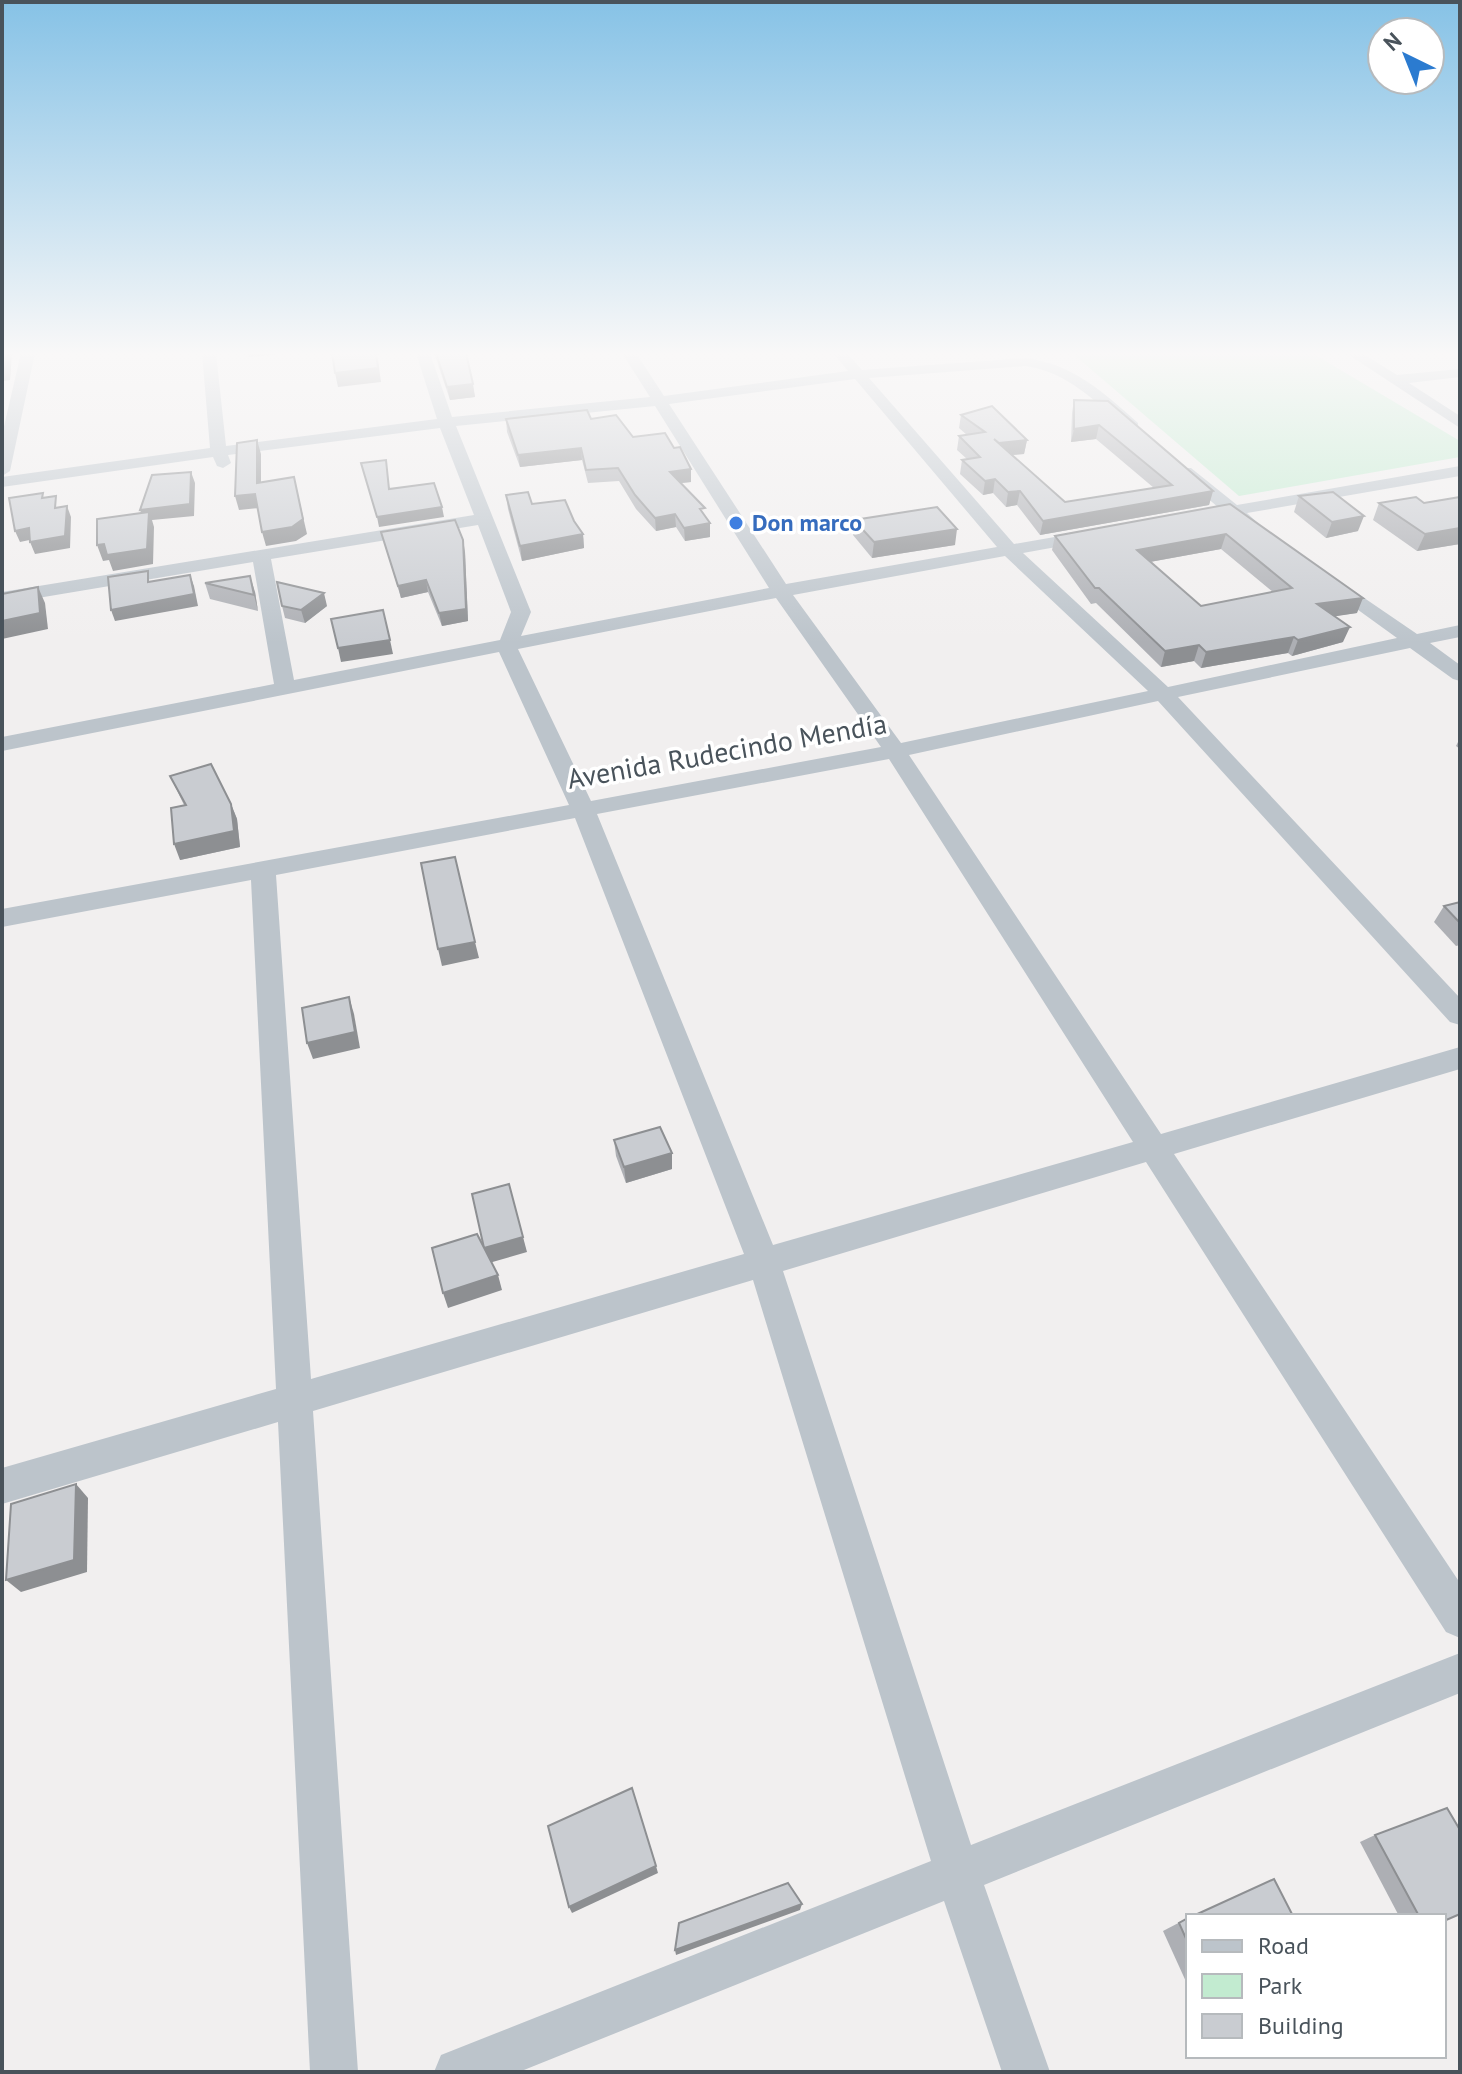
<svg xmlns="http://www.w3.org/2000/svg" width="1462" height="2074" viewBox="0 0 1462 2074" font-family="'PT Sans',sans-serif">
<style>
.green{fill:#c2ebd0}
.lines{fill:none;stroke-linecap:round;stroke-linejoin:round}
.minor{fill:#bcc4cb;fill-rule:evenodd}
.wall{fill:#adafb4;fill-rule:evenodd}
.shaded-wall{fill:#8d8f92}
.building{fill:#c9ccd1;stroke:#8d8f92;stroke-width:2;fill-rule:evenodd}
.shop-dot{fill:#3f7fe0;stroke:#fff;stroke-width:3}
.labels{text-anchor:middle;stroke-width:7;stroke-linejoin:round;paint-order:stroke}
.far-shop-label{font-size:24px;font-weight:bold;fill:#366cbe;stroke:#fff;text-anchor:start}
.street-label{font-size:28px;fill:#49535b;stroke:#fff}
</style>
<rect width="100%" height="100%" fill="#f1efef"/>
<path class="green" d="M1072 353H1312L1460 441V457L1239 496Z"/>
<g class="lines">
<g class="minor">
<path d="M21 353H35L10 471 2 476V435Z"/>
<path d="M202 353H216L226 446 437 419 416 353H430L452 417 650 397 622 353H636L664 396 848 371 833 353H847L862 370 1026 358C1074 365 1102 391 1138 423V429H1126C1095 401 1069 373 1026 366L869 378 1014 544 1089 531 1095 532 1098 536 1095 540 1023 553 1168 687 1397 638 1325 586 1323 582 1332 576 1417 634 1460 625V637L1430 643 1460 665V681L1453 679 1410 648 1178 697 1460 998V1025L1450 1022 1158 701 909 755 1161 1134 1460 1047V1069L1174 1154 1460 1583V1638L1446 1632 1146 1162 783 1271 971 1845 1460 1653V1693L984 1885 1050 2072H1002L944 1901 519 2072H434L441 2055 931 1861 753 1280 313 1411 358 2072H310L278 1422 2 1504V1468L276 1389 251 880 2 927V909L569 805 499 652 2 751V737L274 684 253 562 2 604V592L474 515 440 428 228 455 231 463 223 468 217 466 213 457 2 487V477L210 448ZM855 379 997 547 786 584 669 404ZM655 406 769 588 521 636 531 612 456 426ZM478 525 511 612 500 640 294 680 271 559ZM1005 556 1148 691 901 743 793 595ZM776 598 881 747 591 801 518 649ZM889 759 1133 1142 773 1245 597 814ZM575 818 744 1254 311 1379 276 875Z"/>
<path d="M1346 353H1362L1397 375 1460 369V377L1409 383 1460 416V428Z"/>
<path d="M1460 466V476L1247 513 1261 526 1252 531 1230 517H1214L1211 513 1219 508 1177 472 1179 468H1191L1237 505Z"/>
</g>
</g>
<g class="wall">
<path d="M434 353H466L475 397 450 400Z"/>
<path d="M1074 400 1213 491 1209 505 1040 535 1017 505 1006 507 993 493 983 495 960 474 962 460 967 459 957 450 959 436 967 435 959 428 961 415 1027 440 1024 454 1012 455 1065 502 1154 488 1096 439 1071 442 1072 413Z"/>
<path d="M506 419H591L633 437 691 482 681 483 710 523V537L685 541 676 527 656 531 636 509 619 481 588 483 582 460 520 467 507 432Z"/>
<path d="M506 495 532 504 583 534 584 548 522 561 508 509Z"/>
<path d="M1299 496 1358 531 1326 538 1294 512Z"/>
<path d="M1460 497V544L1417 551 1373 520 1379 503H1424Z"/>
<path d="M1230 504 1357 613 1334 616 1343 642 1292 656 1288 653 1201 668 1194 661 1161 667 1096 603 1091 604 1052 550 1055 536ZM1221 549 1273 592 1201 606 1150 562Z"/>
<path d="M854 520 955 545 872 558 853 535Z"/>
<path d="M381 532 465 552 468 621 442 626 428 592 401 598Z"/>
<path d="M205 583 255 592 258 611 210 599Z"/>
<path d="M282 606H327L305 623 285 618Z"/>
<path d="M1460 738V749L1456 746Z"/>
<path d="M170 776 231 804 237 819 240 847 180 860 184 805Z"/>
<path d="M1460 902V945L1456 946 1434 922 1444 906Z"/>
<path d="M614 1140 672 1169 626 1183 616 1156Z"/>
<path d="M1375 1835 1444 1916H1399L1360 1842Z"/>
<path d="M1188 1918V1986L1163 1931Z"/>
</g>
<g class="shaded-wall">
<path d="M6 353H12L10 380 2 381V367Z"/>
<path d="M248 353H272L273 355 249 357Z"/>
<path d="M377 353 381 382 338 387 335 373Z"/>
<path d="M473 384 475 397 450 400 447 387Z"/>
<path d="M1099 425 1096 439 1071 442 1074 429Z"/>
<path d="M257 440 261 454V496L257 483Z"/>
<path d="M1027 440 1024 454 997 456 999 443Z"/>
<path d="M581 448 582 460 520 467 518 455Z"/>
<path d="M691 469V482L671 484 670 472Z"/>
<path d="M191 472 195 483 194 516 152 520 154 527 153 564 113 571 109 560 103 561 97 545 144 521 140 510Z"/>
<path d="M294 477 307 534 296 541 266 546 262 532Z"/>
<path d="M995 479 993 493 983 495 985 481Z"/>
<path d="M1020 491 1017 505 1006 507 1008 492Z"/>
<path d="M1213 491 1209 505 1040 535 1043 521Z"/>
<path d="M255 494 259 508 239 510 235 496Z"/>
<path d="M67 506 71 517 70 548 35 554 30 542Z"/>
<path d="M442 507 444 517 379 527 377 517Z"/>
<path d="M675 514 676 527 656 531 655 518Z"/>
<path d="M1364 516 1358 531 1326 538 1332 522Z"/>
<path d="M710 523V537L685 541 684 528Z"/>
<path d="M29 528 34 539 20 542 15 531Z"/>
<path d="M1460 528V544L1417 551 1425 534Z"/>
<path d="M957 529 955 545 872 558 874 542Z"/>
<path d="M583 534 584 548 522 561 520 546Z"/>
<path d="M1226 534 1221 549 1133 565 1137 550Z"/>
<path d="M463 540 465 552 468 621 442 626 439 613Z"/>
<path d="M190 575 194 586 198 606 115 621 111 610Z"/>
<path d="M250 576 255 592 258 611 254 595Z"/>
<path d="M426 580 428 592 401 598 398 586Z"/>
<path d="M38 587 45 603 48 629 2 639V621Z"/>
<path d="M324 593 327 606 305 623 301 610Z"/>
<path d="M1363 598 1357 613 1311 620 1317 604Z"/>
<path d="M1350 627 1343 642 1292 656 1298 640Z"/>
<path d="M1294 637 1288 653 1201 668 1206 652Z"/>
<path d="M390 640 393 654 341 662 338 648Z"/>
<path d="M1199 645 1194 661 1161 667 1165 651Z"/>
<path d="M231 804 237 819 240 847 180 860 174 844Z"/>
<path d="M475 942 479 958 442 966 438 949Z"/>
<path d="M349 997 354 1014 360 1048 313 1059 307 1043Z"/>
<path d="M672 1153V1169L626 1183 624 1167Z"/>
<path d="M523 1237 527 1252 489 1263 484 1248Z"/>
<path d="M498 1275 502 1290 448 1308 443 1293Z"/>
<path d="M76 1484 88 1498 87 1572 21 1592 6 1580Z"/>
<path d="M656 1866 658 1873 572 1913 569 1907Z"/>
<path d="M802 1904 800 1910 676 1955 675 1950Z"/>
</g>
<g class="building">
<path d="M2 353H6L5 367H2Z"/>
<path d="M332 353H376L378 368 335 373Z"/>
<path d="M436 353H466L473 384 447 387Z"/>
<path d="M1074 400 1108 401 1213 491 1043 521 1020 491 1008 492 995 479 985 481 962 460 980 457 959 436 985 432 961 415 992 406 1027 440 999 443 994 439 1065 502 1172 485 1099 425 1074 429Z"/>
<path d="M587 410 591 419 616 415 633 437 665 433 674 448 680 447 691 469 670 472 705 508 700 509 710 523 684 528 675 514 655 518 635 495 618 468 586 470 581 448 518 455 506 419Z"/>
<path d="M257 440V483L294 477 303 519 292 527 262 532 255 494 235 496 237 443Z"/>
<path d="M386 460 389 489 434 483 442 507 377 517 361 463Z"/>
<path d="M191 472 190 504 140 510 152 475Z"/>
<path d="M528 492 532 504 565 500 574 521 583 534 520 546 506 495Z"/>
<path d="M1333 492 1364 516 1332 522 1299 496Z"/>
<path d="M43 493 42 498 56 496 55 508 67 506 65 536 30 542 29 528 15 531 9 498Z"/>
<path d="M1416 497 1424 503 1460 497V528L1425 534 1379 503Z"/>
<path d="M1230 504 1363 598 1317 604 1350 627 1298 640 1294 637 1206 652 1199 645 1165 651 1099 588H1095L1055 536ZM1226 534 1292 588 1201 606 1137 550Z"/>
<path d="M937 507 957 529 874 542 854 520Z"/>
<path d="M149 512 147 549 107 555 104 544 97 545V519Z"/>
<path d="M455 520 463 540 466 609 439 613 426 580 398 586 381 532Z"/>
<path d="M148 571V582L190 575 194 594 111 610 108 577Z"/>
<path d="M250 576 254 595 205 583Z"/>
<path d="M277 582 324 593 301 610 282 606Z"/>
<path d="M38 587 40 613 2 621V594Z"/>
<path d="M383 610 390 640 338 648 331 619Z"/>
<path d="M211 764 231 804 234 831 174 844 171 808 186 805 170 776Z"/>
<path d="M455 857 475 942 438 949 421 863Z"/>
<path d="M1460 902V923L1444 906Z"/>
<path d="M349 997 355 1032 307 1043 302 1008Z"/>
<path d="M660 1127 672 1153 624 1167 614 1140Z"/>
<path d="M509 1184 523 1237 484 1248 472 1194Z"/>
<path d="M477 1234 498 1275 443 1293 432 1248Z"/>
<path d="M76 1484 74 1560 6 1580 11 1504Z"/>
<path d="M632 1788 656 1866 569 1907 548 1826Z"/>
<path d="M1447 1808 1460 1830V1914L1444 1921V1916H1419L1375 1835Z"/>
<path d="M1274 1879 1293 1916H1193Z"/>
<path d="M788 1883 802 1904 675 1950 679 1923Z"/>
<path d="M1188 1918V1943L1179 1923Z"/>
</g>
<linearGradient id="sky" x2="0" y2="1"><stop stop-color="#86c2e6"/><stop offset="0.55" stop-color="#f9f8f8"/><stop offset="1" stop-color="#f9f8f8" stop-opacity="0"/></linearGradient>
<rect width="1462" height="643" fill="url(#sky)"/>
<circle class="shop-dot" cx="736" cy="523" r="8"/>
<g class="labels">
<g class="far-shop-label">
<text x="752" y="531">Don marco</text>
</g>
<g class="street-label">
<text transform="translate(727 751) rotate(-10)" y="10">Avenida Rudecindo Mendía</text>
</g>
</g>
<rect width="1462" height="2074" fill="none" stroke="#49535b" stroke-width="8"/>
<rect x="1186" y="1914" width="260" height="144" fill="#ffffff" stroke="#b6babd" stroke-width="2"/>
<rect x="1202" y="1940" width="40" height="12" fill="#bcc4cb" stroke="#b6babd" stroke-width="2"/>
<text x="1258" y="1954" font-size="24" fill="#49535b">Road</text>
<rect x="1202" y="1974" width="40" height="24" fill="#c2ebd0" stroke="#b6babd" stroke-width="2"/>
<text x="1258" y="1994" font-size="24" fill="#49535b">Park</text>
<rect x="1202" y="2014" width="40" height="24" fill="#c9ccd1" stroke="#b6babd" stroke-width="2"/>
<text x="1258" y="2034" font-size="24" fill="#49535b">Building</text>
<g transform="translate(1406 56) rotate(317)"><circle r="38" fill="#ffffff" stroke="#b6babd" stroke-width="2"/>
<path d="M0-6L14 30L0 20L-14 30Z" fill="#2b7bd0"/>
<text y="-12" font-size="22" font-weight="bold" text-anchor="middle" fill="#49535b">N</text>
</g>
</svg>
